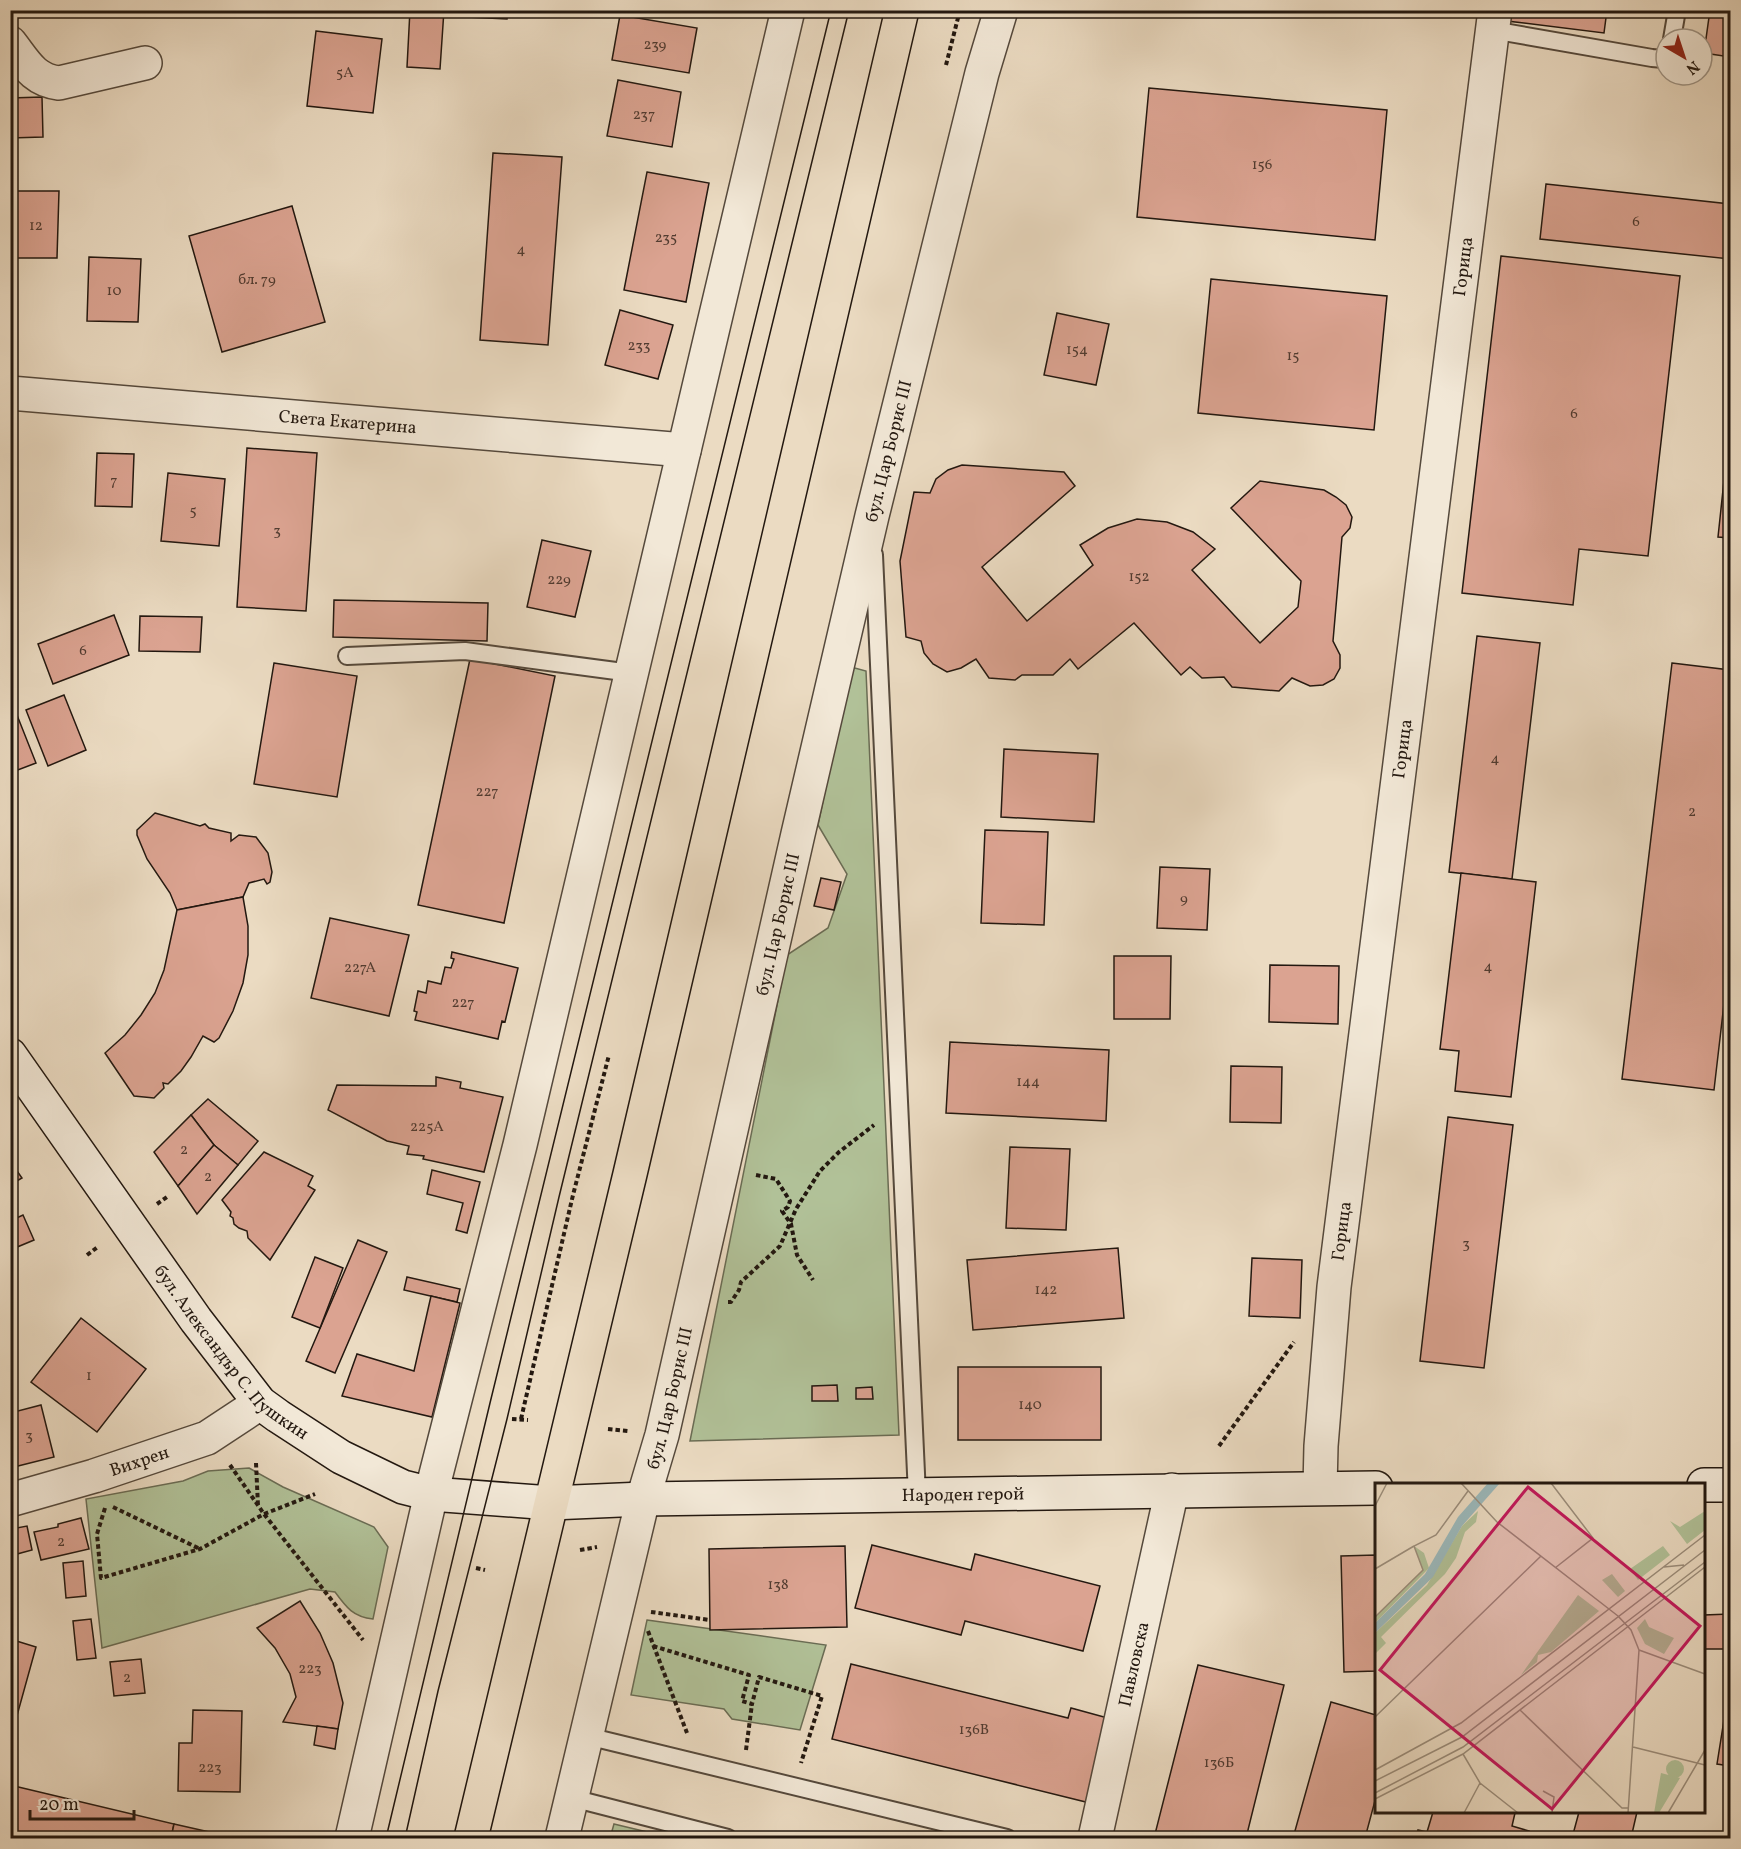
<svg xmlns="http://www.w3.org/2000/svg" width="1741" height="1849" viewBox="0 0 1741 1849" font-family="Vollkorn,serif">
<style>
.green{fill:#b1c198;stroke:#6a6c54;stroke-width:1.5}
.building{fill:#dba391;stroke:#231810;stroke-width:1.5}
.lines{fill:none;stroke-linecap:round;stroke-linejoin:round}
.lane-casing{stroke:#55493c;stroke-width:20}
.street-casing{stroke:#55493c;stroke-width:36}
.secondary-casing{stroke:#231810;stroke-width:36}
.primary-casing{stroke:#231810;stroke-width:36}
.path{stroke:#231810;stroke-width:4;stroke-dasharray:4.5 3;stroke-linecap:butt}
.lane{stroke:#f2e8d7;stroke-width:16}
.street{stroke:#f2e8d7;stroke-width:33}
.secondary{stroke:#f2e8d7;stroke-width:33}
.primary{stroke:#ebdbc2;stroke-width:33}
.tram{stroke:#231810;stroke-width:1.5}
.labels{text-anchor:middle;stroke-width:4.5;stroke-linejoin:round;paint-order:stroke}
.number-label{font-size:15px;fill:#513b30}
.street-label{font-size:18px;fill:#231810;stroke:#f2e8d7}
.inset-road{fill:none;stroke:#9b8d7b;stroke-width:1.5}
.view{fill:#c2185b;fill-opacity:0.15;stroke:#c2185b;stroke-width:3}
.inset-edge{fill:none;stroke:#231810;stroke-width:3}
</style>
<rect width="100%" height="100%" fill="#ebdbc2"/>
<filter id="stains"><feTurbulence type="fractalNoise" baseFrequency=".00333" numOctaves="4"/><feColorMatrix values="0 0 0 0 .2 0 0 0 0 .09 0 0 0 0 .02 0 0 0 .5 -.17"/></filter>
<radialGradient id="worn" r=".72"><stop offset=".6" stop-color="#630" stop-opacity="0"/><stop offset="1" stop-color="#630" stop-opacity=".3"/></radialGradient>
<g class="green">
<path d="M851 667 866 671 899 1435 690 1441 787 955 828 928 847 874 818 825Z"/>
<path d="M249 1468 283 1487 374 1527 388 1547 373 1619C353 1617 346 1607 335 1592L310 1589 102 1648 86 1499 183 1481 208 1471Z"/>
<path d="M647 1620 826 1645 800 1730 732 1719 724 1709 631 1695Z"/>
<path d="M614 1824 672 1838H610Z"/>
</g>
<g class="building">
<path d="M15 10H43L17 18Z"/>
<path d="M410 10H444L440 69 407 67Z"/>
<path d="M448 10H508L507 19 447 16Z"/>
<path d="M1508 10H1607L1604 33 1507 21Z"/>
<path d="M1710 10H1730V57L1704 53Z"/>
<path d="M620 15 697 28 689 73 612 60Z"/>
<path d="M316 31 382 39 373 113 307 106Z"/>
<path d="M618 80 681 92 672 147 607 136Z"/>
<path d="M1149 88 1387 110 1375 240 1137 217Z"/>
<path d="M42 97 43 137 10 138V98Z"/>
<path d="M493 153 562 157 548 345 480 340Z"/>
<path d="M647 172 709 183 686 302 624 290Z"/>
<path d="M1546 184 1730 204V259L1540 239Z"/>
<path d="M13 191H59L57 258H13Z"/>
<path d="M292 206 325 322 222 352 189 236Z"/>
<path d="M1501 256 1680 276 1648 556 1579 549 1573 605 1462 593Z"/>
<path d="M89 257 141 259 138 322 87 321Z"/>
<path d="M1211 279 1387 296 1374 430 1198 413Z"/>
<path d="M620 310 673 325 658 379 605 365Z"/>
<path d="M1057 313 1109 324 1096 385 1044 375Z"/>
<path d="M1730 424V538L1718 537Z"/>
<path d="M247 448 317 453 306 611 237 607Z"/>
<path d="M10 453 17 454 11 551H10Z"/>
<path d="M97 453 134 454 132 507 95 506Z"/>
<path d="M962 465 1064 472 1075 486 982 567 1027 621 1093 565 1080 545 1108 528 1137 519 1167 522 1193 532 1215 549 1192 570 1260 643 1298 607 1301 581 1231 508 1260 481 1324 490 1336 497 1346 505 1352 517 1350 528 1342 537 1333 641 1340 655V668L1334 679 1323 685 1310 686 1292 678 1279 691 1232 687 1224 677 1202 678 1190 667 1181 675 1134 623 1078 669 1070 659 1053 675H1022L1015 680 989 678 976 659 961 668 947 672 933 664 924 653 921 641 906 637 900 561 914 492 930 493 936 479 948 470Z"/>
<path d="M168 473 225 479 219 546 161 541Z"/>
<path d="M542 540 591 551 575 617 527 607Z"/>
<path d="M334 600 488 603 487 641 333 637Z"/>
<path d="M114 615 129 655 53 684 38 644Z"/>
<path d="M140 616 202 617 200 652 139 651Z"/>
<path d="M1477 636 1540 643 1512 879 1449 872Z"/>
<path d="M470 659 555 676 504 923 418 905Z"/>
<path d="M274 663 357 676 337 797 254 784Z"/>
<path d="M1672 663 1730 670V952L1714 1090 1622 1079Z"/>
<path d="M64 695 86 750 48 766 26 710Z"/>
<path d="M13 705 36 763 10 773V706Z"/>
<path d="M1004 749 1098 754 1094 822 1001 817Z"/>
<path d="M155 813 200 826 205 824 209 828 231 833V841L239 835 256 837 268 853 272 872 270 882 267 884 264 879 249 883 243 897 177 910 170 893 147 859 137 835V830Z"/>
<path d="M985 830 1048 832 1044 925 981 923Z"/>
<path d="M1160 867 1210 869 1207 930 1157 928Z"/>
<path d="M1461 873 1536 882 1511 1097 1455 1091 1459 1051 1440 1049Z"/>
<path d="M821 878 841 882 834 910 814 906Z"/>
<path d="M243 897 248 926V955L243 983 233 1011 219 1038 214 1042 203 1036 191 1057 181 1071 168 1084 163 1083 164 1088 154 1098 134 1096 105 1053 125 1035 141 1015 155 993 164 970 177 910Z"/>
<path d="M330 918 409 935 389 1016 311 998Z"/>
<path d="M452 952 518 968 505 1022 502 1021 498 1039 415 1020 417 1012 414 1011 418 991 426 993 428 981 441 984 445 967 451 968 454 959 451 958Z"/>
<path d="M1114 956H1171L1170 1019H1114Z"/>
<path d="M1270 965 1339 966 1338 1024 1269 1022Z"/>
<path d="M950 1042 1109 1050 1106 1121 946 1113Z"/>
<path d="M1231 1066 1282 1067 1281 1123 1230 1122Z"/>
<path d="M436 1077 461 1082 460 1088 503 1097 484 1172 423 1159 424 1156 407 1154 409 1146 387 1141 328 1110 337 1085 436 1086Z"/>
<path d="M208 1099 258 1141 238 1165 214 1145 191 1115Z"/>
<path d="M191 1115 214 1145 178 1186 154 1152Z"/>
<path d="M1448 1117 1513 1125 1484 1368 1420 1361Z"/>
<path d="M214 1145 238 1165 197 1214 178 1186Z"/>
<path d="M1010 1147 1070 1149 1066 1230 1006 1228Z"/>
<path d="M264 1152 313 1176 308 1186 315 1190 270 1260 248 1238 247 1231 239 1228 234 1224 233 1218 230 1216 231 1212 222 1200Z"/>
<path d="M10 1161 22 1178 10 1185Z"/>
<path d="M432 1170 480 1182 467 1233 456 1230 463 1203 427 1194Z"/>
<path d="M23 1215 34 1240 10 1250V1221Z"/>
<path d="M358 1240 387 1252 335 1373 306 1361Z"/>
<path d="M1118 1248 1124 1318 973 1330 967 1260Z"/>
<path d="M315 1257 343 1268 320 1328 292 1317Z"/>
<path d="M1252 1258 1302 1260 1300 1318 1249 1316Z"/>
<path d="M407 1277 460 1289 457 1302 404 1290Z"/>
<path d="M431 1296 460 1303 432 1417 342 1396 357 1354 414 1371Z"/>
<path d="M81 1318 146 1369 97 1432 31 1382Z"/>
<rect x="958" y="1367" width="143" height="73"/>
<path d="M837 1385 838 1401H812V1386Z"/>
<path d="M872 1387 873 1399H856V1388Z"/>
<path d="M41 1405 54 1457 10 1468V1413Z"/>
<path d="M81 1518 89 1549 41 1560 34 1532 58 1527V1524Z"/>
<path d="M27 1526 32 1550 17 1554 11 1529Z"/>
<path d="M872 1545 971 1570 975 1554 1100 1586 1083 1651 965 1621 961 1635 855 1608Z"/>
<path d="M845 1546 847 1627 710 1630 709 1549Z"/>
<path d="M1376 1555V1671L1344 1672 1341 1556Z"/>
<path d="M83 1561 86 1596 66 1598 63 1563Z"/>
<path d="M300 1601 320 1633 333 1663 343 1703 338 1729 283 1722 296 1697 290 1674 275 1648 257 1628Z"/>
<path d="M1730 1614V1649H1704V1615Z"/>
<path d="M91 1619 96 1658 77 1660 73 1621Z"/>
<path d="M10 1639 36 1647 13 1730 10 1729Z"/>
<path d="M141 1659 145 1693 114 1696 110 1662Z"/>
<path d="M851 1664 1068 1718 1071 1708 1115 1720 1094 1804 832 1739Z"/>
<path d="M1198 1665 1284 1685 1246 1838H1154Z"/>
<path d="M1727 1701 1730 1702V1766L1717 1764Z"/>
<path d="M1331 1702 1376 1715V1797L1365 1838H1293Z"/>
<path d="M193 1710 242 1711 240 1792 178 1791 179 1743H192Z"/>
<path d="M317 1726 338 1729 335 1749 314 1745Z"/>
<path d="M10 1785 174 1824 171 1838H10Z"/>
<path d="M1433 1812H1510L1515 1813 1512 1826 1529 1831 1527 1838H1416L1418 1830 1427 1832Z"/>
<path d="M1579 1812H1637L1631 1838H1572Z"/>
<path d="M174 1824 236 1838H171Z"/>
</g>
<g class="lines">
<defs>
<g id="lane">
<path d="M1492 30 1652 58 1664 59 1666 56"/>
<path d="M1672 39 1677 10"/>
<path d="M874 555 917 1495"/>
<path d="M347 656 465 651 631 673"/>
<path d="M587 1736 1007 1838"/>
<path d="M572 1798 728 1838"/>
</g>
<g id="street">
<path d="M10 43C25 62 33 80 59 83L145 63"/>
<path id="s1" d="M10 393 684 450"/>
<path id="s2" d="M1320 1488 1321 1446 1334 1287 1495 10"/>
<path id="s3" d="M10 1500 94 1476 207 1438 260 1403"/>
<path d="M352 1838 431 1494 520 1145 788 10"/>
<path id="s4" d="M562 1838 643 1499 662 1435 798 834 872 516 982 73 1001 10"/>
<path id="s5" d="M1095 1838 1172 1490"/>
</g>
<g id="secondary">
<path id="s6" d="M10 1055 196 1320 260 1403 278 1416 341 1457 403 1487 431 1494 551 1503 643 1499 1376 1488"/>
<path d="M1704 1485H1730"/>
</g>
<path id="primary" d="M471 1838 630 1174 902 10"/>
</defs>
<use href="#lane" class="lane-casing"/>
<use href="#street" class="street-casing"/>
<use href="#secondary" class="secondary-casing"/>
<use href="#primary" class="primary-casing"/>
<g class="path">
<path d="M946 65 960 10"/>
<path d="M756 1175 776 1179 790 1201 788 1207 782 1211 791 1224 797 1255 813 1280"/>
<path d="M157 1204 167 1197"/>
<path d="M87 1255 99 1246"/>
<path d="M728 1302H731L739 1290 741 1282 780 1246 796 1209 820 1171 839 1152 874 1125"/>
<path d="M512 1419 528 1420"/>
<path d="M521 1419 573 1195 609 1055"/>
<path d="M608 1429 628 1431"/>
<path d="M1219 1446 1294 1342"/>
<path d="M256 1463 258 1506"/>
<path d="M230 1465 264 1514 363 1640"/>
<path d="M113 1507 200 1549"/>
<path d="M105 1508 97 1534 101 1578 200 1549 264 1514 315 1494"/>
<path d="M580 1550 597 1547"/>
<path d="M476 1568 485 1570"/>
<path d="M651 1612 710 1620"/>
<path d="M648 1631 687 1733"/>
<path d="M653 1646 749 1675 742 1701 752 1704 759 1677 822 1696 801 1763"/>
<path d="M746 1750 752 1704"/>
</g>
<use href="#lane" class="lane"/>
<use href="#street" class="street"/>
<use href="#secondary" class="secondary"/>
<use href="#primary" class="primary"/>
<g class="tram">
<path d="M386 1838 490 1403 831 10"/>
<path d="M405 1838 438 1691 507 1419 559 1197 849 10"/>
</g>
</g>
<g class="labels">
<g class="number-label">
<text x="655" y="49">239</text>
<text x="345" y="77">5А</text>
<text x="644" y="119">237</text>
<text x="1262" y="169">156</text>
<text x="1636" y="226">6</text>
<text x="36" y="230">12</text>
<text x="666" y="242">235</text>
<text x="521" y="254">4</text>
<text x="257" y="284">бл. 79</text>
<text x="114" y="295">10</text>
<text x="639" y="350">233</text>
<text x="1077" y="354">154</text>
<text x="1293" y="360">15</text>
<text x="1574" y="418">6</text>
<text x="114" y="485">7</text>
<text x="193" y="515">5</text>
<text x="277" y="535">3</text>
<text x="1139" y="581">152</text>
<text x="559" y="584">229</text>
<text x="83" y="655">6</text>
<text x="1495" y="763">4</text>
<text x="487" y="796">227</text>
<text x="1692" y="816">2</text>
<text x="1184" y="903">9</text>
<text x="1488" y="971">4</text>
<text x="360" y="972">227А</text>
<text x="463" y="1007">227</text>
<text x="1028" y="1086">144</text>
<text x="427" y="1131">225А</text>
<text x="184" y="1154">2</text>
<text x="208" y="1181">2</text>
<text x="1466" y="1248">3</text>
<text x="1046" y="1294">142</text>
<text x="89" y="1380">1</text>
<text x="1030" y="1409">140</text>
<text x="29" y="1440">3</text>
<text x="61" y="1546">2</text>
<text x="778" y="1589">138</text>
<text x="310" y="1673">223</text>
<text x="127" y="1682">2</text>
<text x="974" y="1734">136В</text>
<text x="1219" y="1767">136Б</text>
<text x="210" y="1772">223</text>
</g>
<g class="street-label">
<text dy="6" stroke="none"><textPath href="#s2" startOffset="1230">Горица</textPath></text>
<text dy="6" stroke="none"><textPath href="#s1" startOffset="339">Света Екатерина</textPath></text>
<text dy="6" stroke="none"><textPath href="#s4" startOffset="1425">бул. Цар Борис III</textPath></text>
<text dy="6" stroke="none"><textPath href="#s2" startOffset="744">Горица</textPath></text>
<text dy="6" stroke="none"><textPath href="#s4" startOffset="939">бул. Цар Борис III</textPath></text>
<text dy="6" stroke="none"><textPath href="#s2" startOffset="258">Горица</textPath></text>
<text dy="6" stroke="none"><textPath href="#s6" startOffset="372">бул. Александър С. Пушкин</textPath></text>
<text dy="6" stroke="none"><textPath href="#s4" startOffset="453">бул. Цар Борис III</textPath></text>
<text dy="6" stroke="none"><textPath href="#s3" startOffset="135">Вихрен</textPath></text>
<text dy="6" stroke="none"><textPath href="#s6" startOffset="1156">Народен герой</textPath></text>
<text dy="6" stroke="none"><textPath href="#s5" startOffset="178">Павловска</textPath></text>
</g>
</g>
<g transform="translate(1375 1483)">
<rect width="330" height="330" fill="#ebdbc2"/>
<path d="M103 28 101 39 90 49 81 75 70 91 6 154 11 160 0 171V150L52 102 87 43ZM330 28V47L312 61 295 38 305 44ZM39 63 49 70 54 85 0 140V134L48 87ZM288 63 295 72 263 97 255 86ZM237 91 250 108 243 114 227 97ZM203 112 224 128 176 169 163 172 162 179 146 192ZM270 136 274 144 299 155 289 171 270 161 262 145ZM291 286a9 9 0 1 1 18 0a9 9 0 1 1-18 0ZM286 290 305 295 284 330H279Z" fill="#b1c198"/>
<path d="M113 0H125L87 43 58 94 0 150V140L50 91 83 34Z" fill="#9bb9bc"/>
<path class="inset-road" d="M86 0 122 39 243 133M176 0 218 55 180 85M0 23 12 0M289 84 309 82M0 86 39 63M243 133 256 147 264 167 253 330M0 134 48 87 39 63 61 52 93 8M264 167 330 191M145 227 247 325H253M0 234 166 73M258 264 330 282M88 271 105 300 143 330M0 287 86 240 330 52M0 298 87 254 330 67M168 308 179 314 177 330M0 310 88 264 330 79M0 316 88 271 330 84M89 330 105 300M293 330 330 267"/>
<path class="view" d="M153 4 325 143 177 326 5 187Z"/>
<rect width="330" height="330" class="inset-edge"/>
</g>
<rect width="1741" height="1849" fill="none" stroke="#ebdbc2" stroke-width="36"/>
<rect x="12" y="12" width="1717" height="1825" fill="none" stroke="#231810" stroke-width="3"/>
<rect x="18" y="18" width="1705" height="1813" fill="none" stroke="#231810" stroke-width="1.5"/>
<g transform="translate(1684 57) rotate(141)"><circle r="28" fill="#f2e8d7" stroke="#9f9587" stroke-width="1.5"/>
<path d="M0-4.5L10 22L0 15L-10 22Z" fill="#8f2418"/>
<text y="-9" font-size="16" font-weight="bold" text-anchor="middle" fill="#231810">N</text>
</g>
<path d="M30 1810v9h104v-9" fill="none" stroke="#231810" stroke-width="3"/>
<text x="39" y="1810" font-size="18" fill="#231810" stroke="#f2e8d7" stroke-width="4.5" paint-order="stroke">20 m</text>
<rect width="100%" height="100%" filter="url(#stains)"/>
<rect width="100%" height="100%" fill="url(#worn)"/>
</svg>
